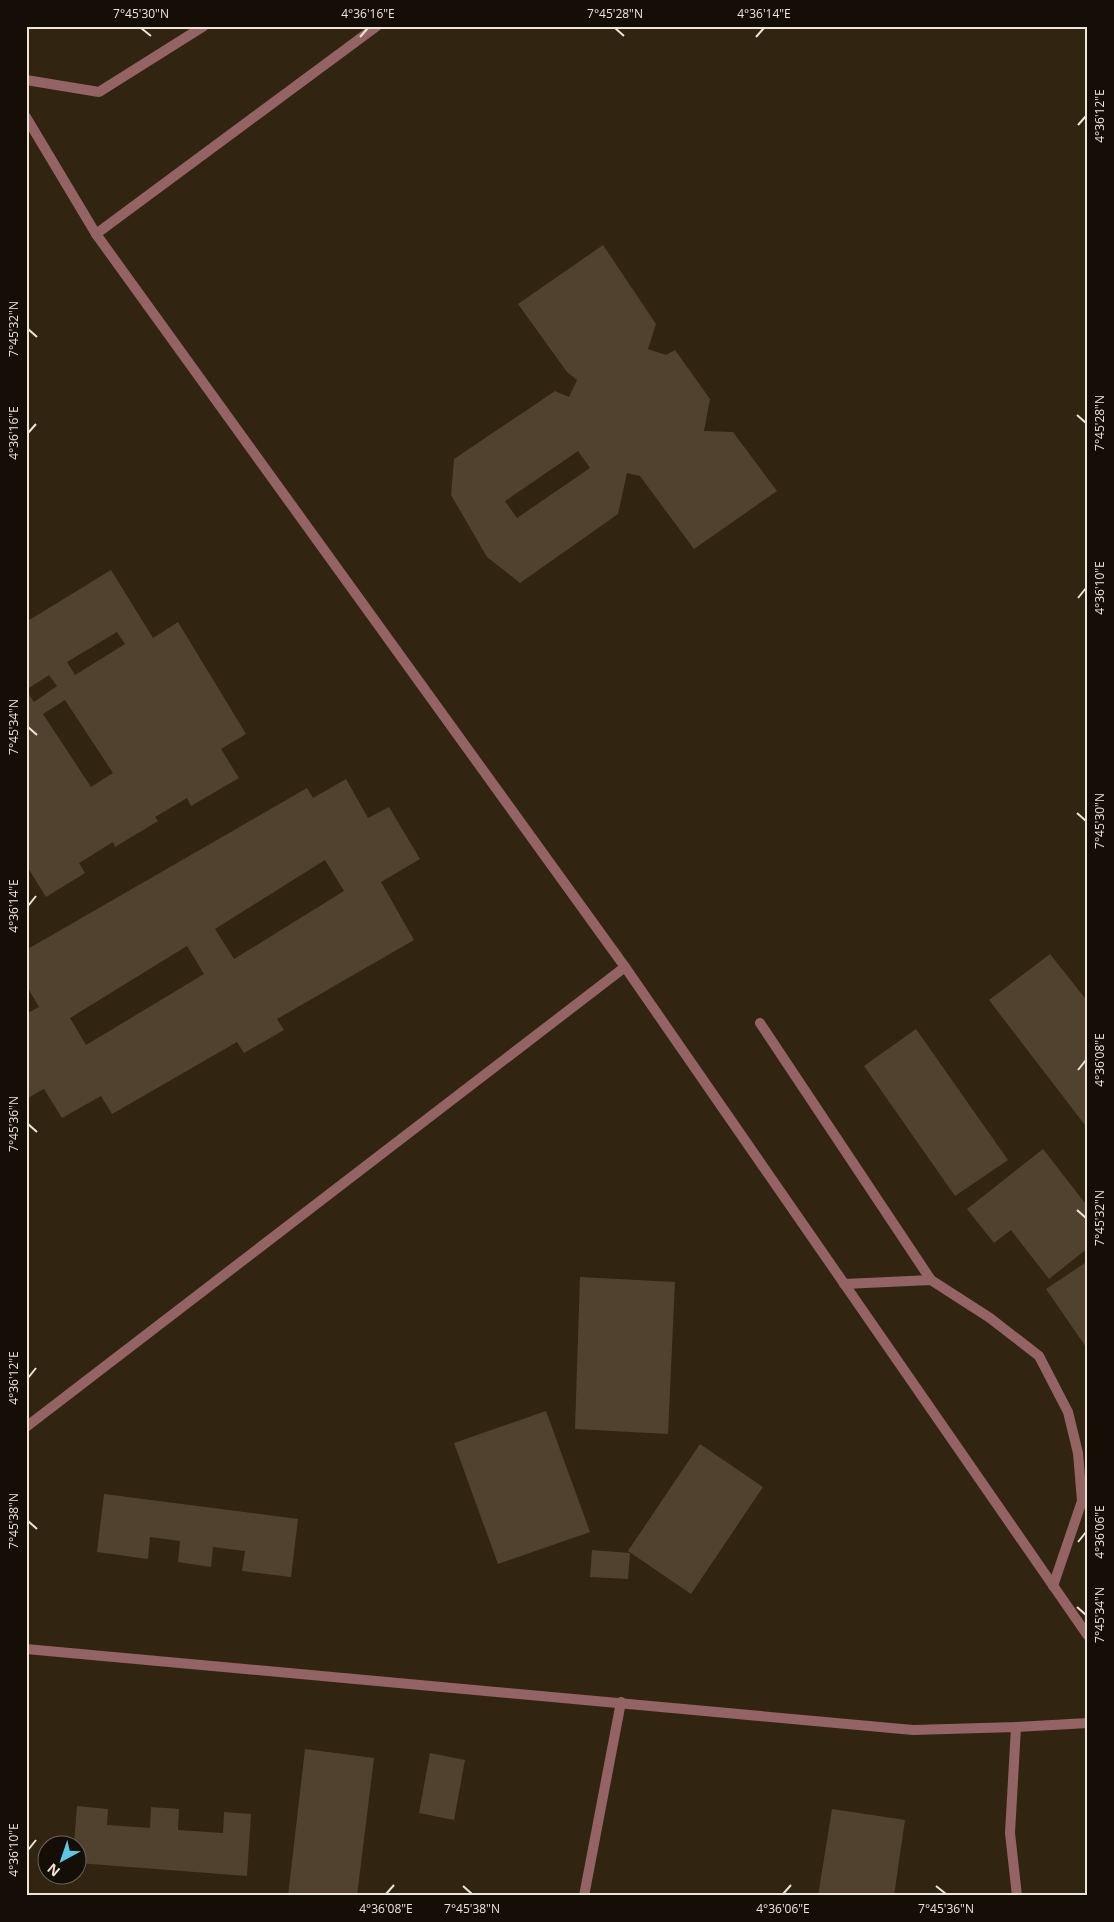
<svg xmlns="http://www.w3.org/2000/svg" width="1114" height="1922" viewBox="0 0 1114 1922" font-family="'Open Sans',sans-serif">
<style>
.building{fill:#51422f;fill-rule:evenodd}
.lines{fill:none;stroke-linecap:round;stroke-linejoin:round}
.lane{stroke:#946364;stroke-width:10}
.ticks{fill:none;stroke:#eee5d9;stroke-width:2}
.neatline{fill:none;stroke:#eee5d9;stroke-width:2}
.ticks-label{font-size:12px;text-anchor:middle;fill:#eee5d9}
</style>
<rect width="100%" height="100%" fill="#312411"/>
<g class="building">
<path d="M603 245 656 324 648 349 666 355 675 350 710 399 704 431 733 432 777 491 694 549 640 476 627 473 618 514 520 583 487 557 451 495 454 459 555 391 569 397 577 380 567 372 518 304ZM578 451 590 468 517 518 505 501Z"/>
<path d="M111 570 153 638 178 622 246 734 221 749 239 778 191 806 187 798 155 817 158 821 115 847 113 842 79 863 85 873 46 897 28 868 26 869V690L34 702 57 686 49 675 26 690V622ZM117 632 125 644 75 675 67 662ZM65 700 113 773 91 787 43 714Z"/>
<path d="M346 779 368 818 389 807 420 859 381 882 414 940 277 1019 284 1030 244 1053 237 1042 112 1114 101 1096 62 1118 44 1089 26 1099V1014L39 1007 26 985V950L307 788 313 798ZM325 860 344 891 234 959 215 929ZM187 946 204 974 86 1045 70 1018Z"/>
<path d="M1050 954 1088 1002V1129L989 1000Z"/>
<path d="M916 1029 1008 1160 955 1196 864 1066Z"/>
<path d="M1043 1149 1088 1207V1248L1049 1279 1011 1230 994 1243 967 1209Z"/>
<path d="M1088 1261V1350L1046 1289Z"/>
<path d="M580 1277 675 1282 668 1434 575 1429Z"/>
<path d="M546 1411 590 1532 498 1564 454 1443Z"/>
<path d="M700 1444 763 1487 691 1594 628 1551Z"/>
<path d="M104 1494 298 1519 291 1577 242 1571 245 1551 213 1547 211 1567 178 1562 180 1541 150 1537 148 1559 97 1552Z"/>
<path d="M592 1550 630 1553 628 1579 590 1577Z"/>
<path d="M305 1749 374 1758 357 1896H288Z"/>
<path d="M430 1753 465 1760 454 1820 419 1813Z"/>
<path d="M77 1806 108 1809 107 1825 150 1828 151 1807 179 1809 178 1830 223 1833 224 1812 251 1814 247 1876 78 1863V1844H74Z"/>
<path d="M832 1809 905 1820 894 1896H818Z"/>
</g>
<g class="lines">
<g class="lane">
<path d="M26 80 99 92 204 26"/>
<path d="M26 117 96 234 625 967 1088 1636"/>
<path d="M96 234 377 26"/>
<path d="M760 1023 931 1280"/>
<path d="M844 1284 931 1280 990 1318 1039 1356 1068 1412 1078 1453 1082 1501 1053 1586"/>
<path d="M26 1427 625 967"/>
<path d="M26 1649 913 1730 1016 1727 1088 1723"/>
<path d="M1016 1727 1010 1833 1017 1896"/>
<path d="M584 1896 621 1702"/>
</g>
</g>
<path class="ticks" d="M141 28 151 36M615 28 624 36M360 37 368 28M756 37 764 28M1078 125 1086 116M28 329 37 337M1077 415 1086 423M28 433 36 424M1078 598 1086 588M28 727 37 735M1077 813 1086 821M28 906 36 896M1078 1070 1086 1060M28 1124 37 1132M1077 1210 1086 1218M28 1378 36 1368M28 1521 37 1529M1078 1542 1086 1532M1077 1607 1086 1615M28 1850 36 1840M463 1886 472 1894M936 1886 946 1894M386 1894 394 1885M783 1894 791 1885"/>
<rect width="1114" height="1922" fill="none" stroke="#140e07" stroke-width="55"/>
<g transform="translate(62 1860) rotate(220)"><circle r="24" fill="#140e07" stroke="#6b645b"/>
<path d="M0-4L9 19L0 12L-9 19Z" fill="#5cc7e7"/>
<text y="-8" font-size="14" font-weight="bold" text-anchor="middle" fill="#eee5d9">N</text>
</g>
<rect x="28" y="28" width="1058" height="1866" class="neatline"/>
<g class="ticks-label">
<text x="141" y="18">7°45'30"N</text>
<text x="368" y="18">4°36'16"E</text>
<text x="615" y="18">7°45'28"N</text>
<text x="764" y="18">4°36'14"E</text>
<text transform="translate(1100 116) rotate(-90)" y="4">4°36'12"E</text>
<text transform="translate(14 329) rotate(-90)" y="4">7°45'32"N</text>
<text transform="translate(1100 423) rotate(-90)" y="4">7°45'28"N</text>
<text transform="translate(14 433) rotate(-90)" y="4">4°36'16"E</text>
<text transform="translate(1100 588) rotate(-90)" y="4">4°36'10"E</text>
<text transform="translate(14 727) rotate(-90)" y="4">7°45'34"N</text>
<text transform="translate(1100 821) rotate(-90)" y="4">7°45'30"N</text>
<text transform="translate(14 906) rotate(-90)" y="4">4°36'14"E</text>
<text transform="translate(1100 1060) rotate(-90)" y="4">4°36'08"E</text>
<text transform="translate(14 1124) rotate(-90)" y="4">7°45'36"N</text>
<text transform="translate(1100 1218) rotate(-90)" y="4">7°45'32"N</text>
<text transform="translate(14 1378) rotate(-90)" y="4">4°36'12"E</text>
<text transform="translate(14 1521) rotate(-90)" y="4">7°45'38"N</text>
<text transform="translate(1100 1532) rotate(-90)" y="4">4°36'06"E</text>
<text transform="translate(1100 1615) rotate(-90)" y="4">7°45'34"N</text>
<text transform="translate(14 1850) rotate(-90)" y="4">4°36'10"E</text>
<text x="386" y="1913">4°36'08"E</text>
<text x="472" y="1913">7°45'38"N</text>
<text x="783" y="1913">4°36'06"E</text>
<text x="946" y="1913">7°45'36"N</text>
</g>
</svg>
